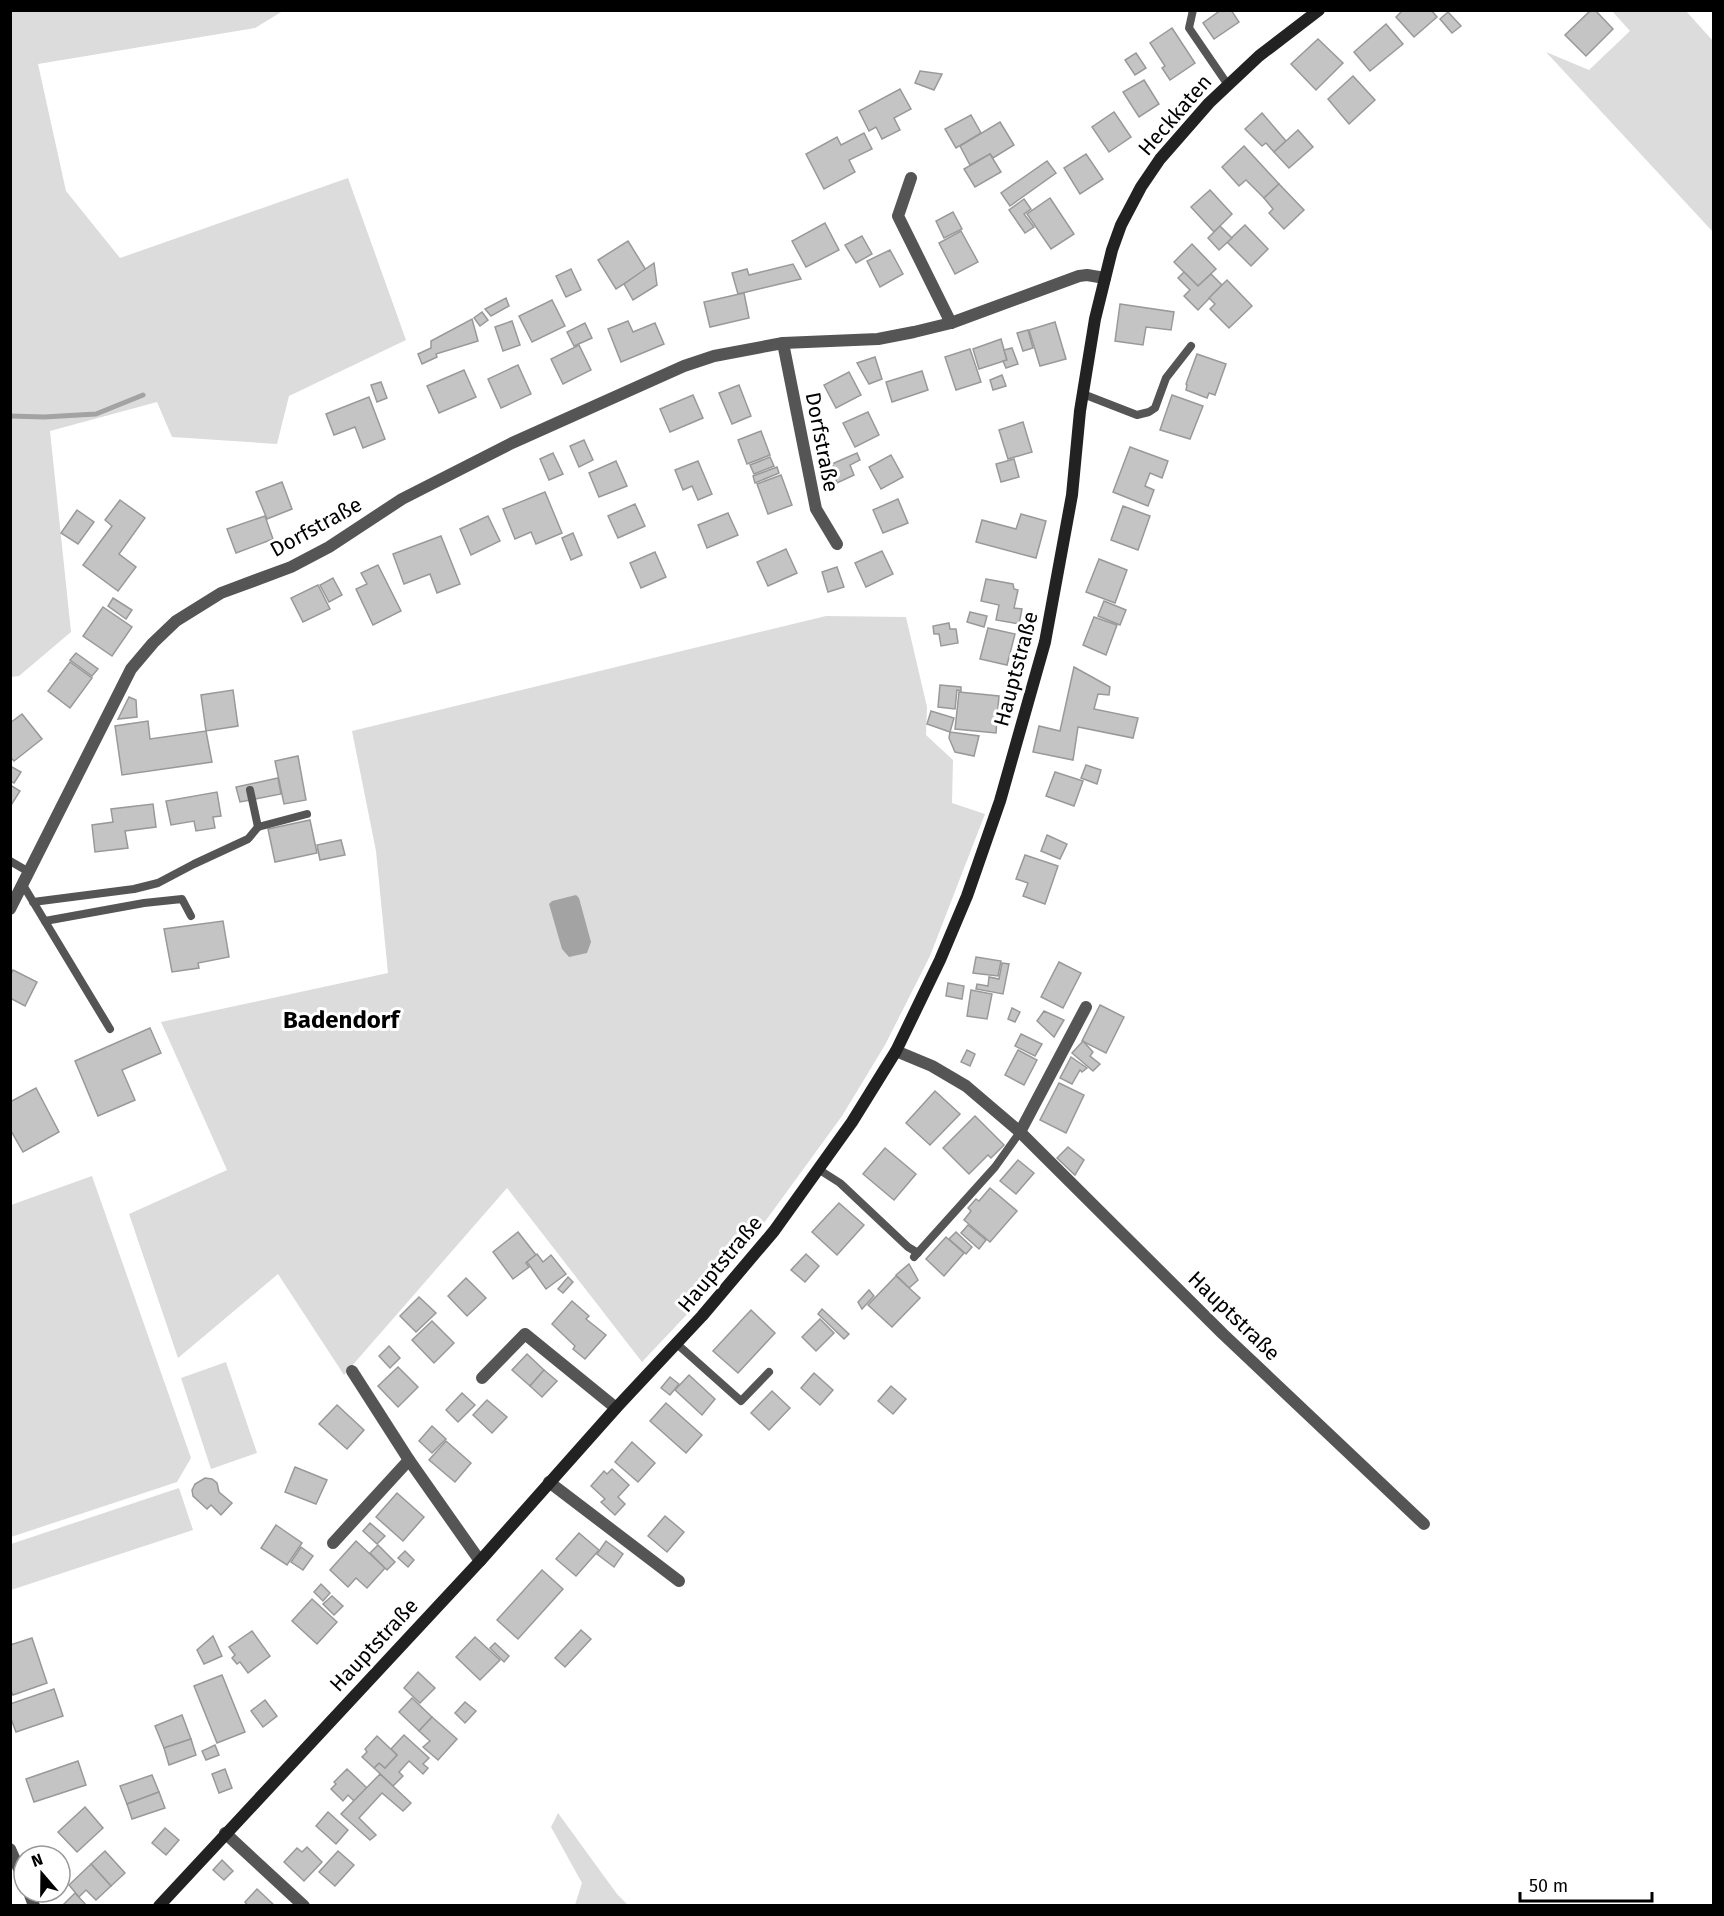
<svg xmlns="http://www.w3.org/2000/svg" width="1724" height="1916" viewBox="0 0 1724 1916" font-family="'Fira Sans',sans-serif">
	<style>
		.green { fill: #dcdcdc }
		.water { fill: #a3a3a3 }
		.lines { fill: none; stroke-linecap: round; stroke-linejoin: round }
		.stream { stroke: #a3a3a3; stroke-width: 5 }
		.building { fill: #c4c4c4; stroke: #999; stroke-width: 1.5 }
		.lane { stroke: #555; stroke-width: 8 }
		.street { stroke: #555; stroke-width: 12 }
		.secondary { stroke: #222; stroke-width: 12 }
		.labels { text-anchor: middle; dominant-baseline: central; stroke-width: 6; stroke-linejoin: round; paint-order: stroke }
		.street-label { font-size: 21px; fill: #000; stroke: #fff }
		.quarter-label { font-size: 24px; font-weight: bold; fill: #000; stroke: #fff }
	</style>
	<rect width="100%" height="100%" fill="#fff"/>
	<g class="green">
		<polygon points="11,10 283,11 255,28 38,64 66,191 120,258 348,178 406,340 289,396 277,444 172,437 157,402 50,431 71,632 19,676 11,677"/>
		<polygon points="1686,11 1713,41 1713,232 1546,52 1589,70 1630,31 1612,11"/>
		<polygon points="826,616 906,617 927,707 926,735 953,760 952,803 985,814 930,956 885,1045 842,1116 764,1223 693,1308 642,1362 507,1188 344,1375 278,1274 178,1358 129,1214 227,1170 161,1022 388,973 376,851 352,731"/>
		<polygon points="92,1176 191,1458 177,1482 11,1537 11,1205"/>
		<polygon points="226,1362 257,1453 211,1469 181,1378"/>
		<polygon points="179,1488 193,1530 11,1590 11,1544"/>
		<polygon points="558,1813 617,1894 628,1905 575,1905 582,1883 551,1827"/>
	</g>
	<polygon class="water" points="576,895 579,898 591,942 587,953 569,957 562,949 549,904 552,901"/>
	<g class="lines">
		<polyline class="stream" points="10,416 44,417 96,414 143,395"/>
	</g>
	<g class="building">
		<polygon points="1221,10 1231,10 1239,22 1214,39 1203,23"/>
		<polygon points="1403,10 1431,10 1437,17 1414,37 1396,17"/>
		<polygon points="1591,10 1595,10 1613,29 1586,56 1565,35"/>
		<polygon points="1448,12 1461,26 1452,33 1440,19"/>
		<polygon points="1386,24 1403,44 1370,71 1354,52"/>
		<polygon points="1172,28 1195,63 1170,80 1162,68 1165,66 1150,43"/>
		<polygon points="1318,39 1343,63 1316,90 1291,64"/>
		<polygon points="1136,53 1146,68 1135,75 1125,60"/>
		<polygon points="920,71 942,74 934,90 915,83"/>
		<polygon points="1353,76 1375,100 1349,124 1328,99"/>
		<polygon points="1144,80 1159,104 1139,117 1123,92"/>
		<polygon points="900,89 911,109 894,118 900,130 882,139 876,127 869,131 859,111"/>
		<polygon points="1114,112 1131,137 1109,152 1092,127"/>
		<polygon points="1262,113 1286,141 1274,152 1266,143 1262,146 1245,129"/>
		<polygon points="971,115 981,133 956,148 945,129"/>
		<polygon points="1000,122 1014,145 993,158 990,154 970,165 960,146"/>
		<polygon points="1298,130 1313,147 1289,168 1274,152"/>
		<polygon points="864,133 872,149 849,160 855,172 824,189 806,154 837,137 841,145"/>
		<polygon points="1244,146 1279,184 1264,198 1246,180 1239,186 1222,167"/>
		<polygon points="990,154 1001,172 975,187 964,169"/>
		<polygon points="1086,154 1103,179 1080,194 1064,168"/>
		<polygon points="1047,161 1056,173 1010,206 1001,193"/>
		<polygon points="1279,184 1304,210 1284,229 1269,213 1273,209 1264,198"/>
		<polygon points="1210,190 1232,214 1214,232 1191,207"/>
		<polygon points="1050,198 1074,234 1051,249 1027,214"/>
		<polygon points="1024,199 1031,209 1024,214 1034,227 1025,233 1009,210"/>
		<polygon points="953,212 962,229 944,238 936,221"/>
		<polygon points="825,223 839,250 806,267 792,241"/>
		<polygon points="1245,225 1268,249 1251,266 1227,242"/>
		<polygon points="1220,226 1232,238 1219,250 1208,238"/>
		<polygon points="961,231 978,262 955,274 939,243"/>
		<polygon points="862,236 872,254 856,263 845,245"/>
		<polygon points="628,241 646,270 616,289 598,260"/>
		<polygon points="1192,244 1216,269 1198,286 1174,262"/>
		<polygon points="890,250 903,274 880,287 867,261"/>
		<polygon points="654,263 657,285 633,300 624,284"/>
		<polygon points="793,264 801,279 738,294 732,273 747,269 749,275"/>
		<polygon points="571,269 581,290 566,297 556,276"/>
		<polygon points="1184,272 1198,286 1211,274 1222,285 1198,310 1184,296 1190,290 1178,278"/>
		<polygon points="1227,280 1252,306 1229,328 1210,309 1215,304 1209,298"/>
		<polygon points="744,293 749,318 710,327 704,302"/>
		<polygon points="506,298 509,306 491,316 485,309"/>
		<polygon points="552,300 565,326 532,342 519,316"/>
		<polygon points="1120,304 1174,312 1171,330 1146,327 1143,345 1115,341"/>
		<polygon points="482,312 488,320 480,326 474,318"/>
		<polygon points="472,319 478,341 436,354 437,357 422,364 418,354 431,348 431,341"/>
		<polygon points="512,321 520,345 503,351 495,327"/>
		<polygon points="628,321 633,332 655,323 664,344 621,362 608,329"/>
		<polygon points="1055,322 1066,359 1040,366 1029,330"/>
		<polygon points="585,323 592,338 574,346 567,332"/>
		<polygon points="1028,330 1033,348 1023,351 1017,333"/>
		<polygon points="1001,339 1007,360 979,369 973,349"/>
		<polygon points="579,345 591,370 563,384 551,359"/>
		<polygon points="1012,348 1018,364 1006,368 1003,361 1007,360 1004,350"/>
		<polygon points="970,349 981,382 956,390 945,357"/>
		<polygon points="1197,354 1226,364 1215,395 1209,393 1207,398 1186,390 1187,385 1186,384"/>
		<polygon points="875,357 882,379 869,384 857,363"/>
		<polygon points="518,365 531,394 501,408 488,379"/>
		<polygon points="464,370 476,397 439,413 427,386"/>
		<polygon points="922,371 928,390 892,402 886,382"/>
		<polygon points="849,372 861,395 836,408 824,385"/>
		<polygon points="1002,375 1006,386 993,390 990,380"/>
		<polygon points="381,382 387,398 377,402 371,385"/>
		<polygon points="739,385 751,416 732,424 719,393"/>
		<polygon points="693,395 703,418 670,432 660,409"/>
		<polygon points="1172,395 1203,406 1190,439 1160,430"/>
		<polygon points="369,397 385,439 363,448 355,427 334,435 326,414"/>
		<polygon points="868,412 879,435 855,447 843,423"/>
		<polygon points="1023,422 1032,452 1008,459 999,430"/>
		<polygon points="761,431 770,455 747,464 738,440"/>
		<polygon points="584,440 593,460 579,467 570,446"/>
		<polygon points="1130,447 1168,461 1162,478 1150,473 1145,486 1154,490 1148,506 1113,492"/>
		<polygon points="553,453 563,474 549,480 540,459"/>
		<polygon points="857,453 860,460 850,465 854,475 837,483 833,473 835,472 832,464"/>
		<polygon points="891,455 903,477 881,489 869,467"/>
		<polygon points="770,457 774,466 754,474 750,465"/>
		<polygon points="1014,459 1019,477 1001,482 996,464"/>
		<polygon points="616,461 627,486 599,497 589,473"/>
		<polygon points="698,461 712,494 698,500 692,486 683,490 675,470"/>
		<polygon points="777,467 779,473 755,483 753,476"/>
		<polygon points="781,475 792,505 768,514 757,484"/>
		<polygon points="282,482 292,509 267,519 256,492"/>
		<polygon points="545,492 562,533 536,544 531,532 515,539 503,509"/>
		<polygon points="898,499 908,523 883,533 873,510"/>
		<polygon points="120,500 145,518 119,554 136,567 118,591 83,565 112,526 105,520"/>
		<polygon points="635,504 645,526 618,538 608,516"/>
		<polygon points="1123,506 1150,516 1138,550 1111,540"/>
		<polygon points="77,510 94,522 78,544 61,533"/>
		<polygon points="728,513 738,535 707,548 698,525"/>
		<polygon points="1021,514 1046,521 1036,558 976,542 982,520 1016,529"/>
		<polygon points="265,516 273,539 236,553 227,529"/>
		<polygon points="488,516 500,541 471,555 460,529"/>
		<polygon points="573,533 582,555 571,560 562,538"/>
		<polygon points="441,536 460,584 437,593 430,574 404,584 393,554"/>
		<polygon points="786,549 797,573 768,586 757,562"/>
		<polygon points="882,551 893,574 866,587 855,563"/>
		<polygon points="655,552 666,577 641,588 630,563"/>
		<polygon points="1099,559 1127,570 1115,603 1086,592"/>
		<polygon points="378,565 401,611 373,625 356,589 367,584 361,573"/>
		<polygon points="837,567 844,587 828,592 822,572"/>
		<polygon points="333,578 342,595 329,602 320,585"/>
		<polygon points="986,579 1013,584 1014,589 1018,590 1014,608 1022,609 1019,624 996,620 999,605 981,601"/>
		<polygon points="318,585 330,609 303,622 291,598"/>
		<polygon points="113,598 132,610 126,619 108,606"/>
		<polygon points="1104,601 1126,610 1120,625 1098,616"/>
		<polygon points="103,607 132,627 112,656 83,636"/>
		<polygon points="970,612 987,616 984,627 967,622"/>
		<polygon points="1094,617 1117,625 1106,655 1083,645"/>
		<polygon points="949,623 950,629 956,629 958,643 941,646 939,634 934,634 933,626"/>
		<polygon points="988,628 1015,634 1007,665 980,659"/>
		<polygon points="76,653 98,669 92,676 70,660"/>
		<polygon points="70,662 92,678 70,708 48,691"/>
		<polygon points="1074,667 1110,687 1109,695 1098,694 1094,709 1138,718 1133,738 1078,727 1073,760 1033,752 1039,726 1060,731"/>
		<polygon points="940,685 961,687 961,691 957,690 955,709 938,707"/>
		<polygon points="233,690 238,726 206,731 201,695"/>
		<polygon points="959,692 999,696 996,733 955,729"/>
		<polygon points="129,697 136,700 137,717 118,719"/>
		<polygon points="931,711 954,718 950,732 927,724"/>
		<polygon points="22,714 42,739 14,761 10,757 10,723"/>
		<polygon points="148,721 150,739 206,731 212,762 122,775 115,726"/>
		<polygon points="950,732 979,736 974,756 955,752 949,738"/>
		<polygon points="298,756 306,800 284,804 275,761"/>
		<polygon points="1086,765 1101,770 1097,784 1081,778"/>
		<polygon points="10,766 21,772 14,783 10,781"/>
		<polygon points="1055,772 1083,781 1074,806 1046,796"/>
		<polygon points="278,778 281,794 240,802 236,787"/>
		<polygon points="10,785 20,791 10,807"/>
		<polygon points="217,792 221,816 213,817 215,828 196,831 194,821 171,825 166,801"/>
		<polygon points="153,804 156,827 125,831 128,848 95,852 92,825 113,822 111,809"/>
		<polygon points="310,820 317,853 275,862 268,829"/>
		<polygon points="1047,835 1067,844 1060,859 1041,851"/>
		<polygon points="341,840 345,855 320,860 317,845"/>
		<polygon points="1025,855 1058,866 1045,904 1023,896 1028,883 1016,879"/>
		<polygon points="223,921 229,957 198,963 199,968 172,972 164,929"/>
		<polygon points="976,957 1001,961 998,976 973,973"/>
		<polygon points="1059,962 1081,973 1063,1008 1041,997"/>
		<polygon points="1002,963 1009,964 1003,994 976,989 977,984 988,986 989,977 999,979"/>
		<polygon points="13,970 37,982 25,1006 10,998 10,976"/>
		<polygon points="948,983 964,986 962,999 946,996"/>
		<polygon points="971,990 992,994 987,1019 967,1016"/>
		<polygon points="1100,1005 1124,1017 1106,1053 1082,1041"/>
		<polygon points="1012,1008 1020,1012 1015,1022 1008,1019"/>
		<polygon points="1044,1011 1064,1020 1054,1037 1037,1021"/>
		<polygon points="150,1028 161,1053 122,1070 135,1100 98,1116 75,1061"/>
		<polygon points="1021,1034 1042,1044 1035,1056 1015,1046"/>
		<polygon points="1083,1041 1093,1052 1090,1056 1100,1064 1093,1071 1072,1053"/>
		<polygon points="967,1050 975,1054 970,1066 961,1062"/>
		<polygon points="1018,1050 1037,1060 1024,1085 1005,1075"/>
		<polygon points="1071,1057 1087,1068 1082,1072 1080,1070 1072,1084 1060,1078"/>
		<polygon points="1059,1083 1084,1095 1066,1133 1040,1120"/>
		<polygon points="36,1088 59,1132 23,1152 10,1129 10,1102"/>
		<polygon points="935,1091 960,1114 930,1145 906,1123"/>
		<polygon points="975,1116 1004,1145 991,1158 988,1155 969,1174 943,1148"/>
		<polygon points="1068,1147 1084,1160 1075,1175 1057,1158"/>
		<polygon points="885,1148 916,1174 894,1200 863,1174"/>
		<polygon points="1018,1160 1034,1173 1016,1194 1000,1181"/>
		<polygon points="990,1188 1017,1211 990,1242 964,1220 971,1211 968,1208 976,1199 979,1201"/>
		<polygon points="839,1203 864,1225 837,1255 812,1232"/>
		<polygon points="968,1225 986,1240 979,1249 961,1233"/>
		<polygon points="518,1232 536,1255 526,1263 529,1267 513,1279 493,1252"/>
		<polygon points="956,1232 972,1247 966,1254 949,1239"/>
		<polygon points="946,1237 964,1253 944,1276 926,1259"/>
		<polygon points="537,1254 543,1262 551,1255 566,1274 546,1289 527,1262"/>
		<polygon points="806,1254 819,1266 805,1282 791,1270"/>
		<polygon points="909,1264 918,1280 909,1288 896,1275"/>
		<polygon points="896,1276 920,1298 892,1327 868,1305"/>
		<polygon points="568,1277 573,1282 563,1293 558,1289"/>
		<polygon points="466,1278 486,1298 467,1316 448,1296"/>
		<polygon points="869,1290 874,1296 862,1309 858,1302"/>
		<polygon points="419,1297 436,1313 416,1332 400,1316"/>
		<polygon points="572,1301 589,1316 586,1319 606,1335 585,1359 573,1349 575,1346 552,1324"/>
		<polygon points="822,1309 849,1334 844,1339 818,1314"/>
		<polygon points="751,1310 775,1333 738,1373 713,1351"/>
		<polygon points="820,1319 834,1333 816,1351 802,1337"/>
		<polygon points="432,1321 454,1343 434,1363 412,1340"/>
		<polygon points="389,1346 400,1358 390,1368 379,1356"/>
		<polygon points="527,1354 544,1370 530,1386 512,1370"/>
		<polygon points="398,1367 418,1387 398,1407 378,1386"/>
		<polygon points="544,1370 557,1381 542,1397 530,1386"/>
		<polygon points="814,1373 833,1390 820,1405 801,1388"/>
		<polygon points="689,1375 715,1399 702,1415 675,1390"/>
		<polygon points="670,1377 679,1384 670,1395 661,1388"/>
		<polygon points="891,1386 906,1399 893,1414 878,1401"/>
		<polygon points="772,1391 790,1408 769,1430 751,1413"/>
		<polygon points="462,1393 475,1405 458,1422 446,1410"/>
		<polygon points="487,1400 507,1417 492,1433 473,1415"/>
		<polygon points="666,1403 702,1435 686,1453 650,1421"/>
		<polygon points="337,1405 364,1430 347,1449 319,1424"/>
		<polygon points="432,1426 446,1439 432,1453 419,1441"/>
		<polygon points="446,1441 471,1463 455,1482 429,1460"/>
		<polygon points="632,1442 655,1463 638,1482 615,1462"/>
		<polygon points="295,1467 327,1480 316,1504 285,1492"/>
		<polygon points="612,1469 629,1485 618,1497 625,1504 615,1515 601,1502 605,1499 591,1486 604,1471 607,1474"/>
		<polygon points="205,1478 212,1479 217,1483 219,1492 232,1503 221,1515 211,1505 207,1509 193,1496 192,1490 195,1484"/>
		<polygon points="397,1493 424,1517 403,1541 376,1517"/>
		<polygon points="665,1516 684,1532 667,1552 648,1536"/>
		<polygon points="370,1523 385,1536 377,1544 363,1531"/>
		<polygon points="276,1525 302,1543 287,1565 261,1548"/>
		<polygon points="579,1533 599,1550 576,1576 556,1559"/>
		<polygon points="356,1541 385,1568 367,1588 356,1578 348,1587 330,1570"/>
		<polygon points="606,1541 623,1554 614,1567 597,1554"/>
		<polygon points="378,1545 395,1562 387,1570 370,1553"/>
		<polygon points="301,1547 313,1556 303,1570 291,1562"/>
		<polygon points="405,1551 414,1560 408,1567 398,1558"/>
		<polygon points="542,1570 563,1589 518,1639 497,1620"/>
		<polygon points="321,1584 330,1593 323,1601 314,1592"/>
		<polygon points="332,1596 343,1606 334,1615 323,1604"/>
		<polygon points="312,1599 337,1622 317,1644 292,1621"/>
		<polygon points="581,1630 591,1639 565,1667 555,1658"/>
		<polygon points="252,1631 270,1656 248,1673 240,1662 237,1664 232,1658 235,1655 229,1647"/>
		<polygon points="213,1636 222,1656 204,1664 197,1650"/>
		<polygon points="475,1637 500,1660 480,1680 456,1657"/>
		<polygon points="32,1638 47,1683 13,1695 10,1689 10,1645"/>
		<polygon points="495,1643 509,1656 504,1662 490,1648"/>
		<polygon points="418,1672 435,1688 420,1703 404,1688"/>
		<polygon points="222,1675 245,1732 217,1743 194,1686"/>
		<polygon points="54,1689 63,1716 16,1732 10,1716 10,1704"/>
		<polygon points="412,1698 432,1717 419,1731 399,1712"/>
		<polygon points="265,1700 277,1716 263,1727 251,1711"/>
		<polygon points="465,1702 476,1711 465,1723 455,1713"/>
		<polygon points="182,1715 191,1739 164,1748 155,1726"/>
		<polygon points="432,1717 457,1739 438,1760 423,1747 430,1741 419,1731"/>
		<polygon points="404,1735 429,1758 423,1764 428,1768 423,1774 409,1761 399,1772 403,1776 393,1786 374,1768 379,1763 385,1768 397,1755 391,1749"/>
		<polygon points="377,1736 397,1755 385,1768 379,1763 374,1768 362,1757 367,1752 365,1749"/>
		<polygon points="191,1739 196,1755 169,1765 164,1748"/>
		<polygon points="215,1745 219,1755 206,1760 202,1751"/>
		<polygon points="78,1761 86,1785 34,1802 26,1779"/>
		<polygon points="225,1769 232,1788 219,1793 212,1774"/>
		<polygon points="347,1769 367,1788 354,1801 348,1795 343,1801 331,1789 336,1784 334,1782"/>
		<polygon points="380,1774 411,1803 403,1811 382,1793 359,1818 376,1835 370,1840 341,1814"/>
		<polygon points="152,1775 159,1792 127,1804 120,1786"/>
		<polygon points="159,1792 165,1808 132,1819 127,1804"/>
		<polygon points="85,1807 103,1828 77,1852 58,1832"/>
		<polygon points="328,1812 348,1830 336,1844 316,1826"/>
		<polygon points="165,1828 179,1840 166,1855 152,1843"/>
		<polygon points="307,1847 322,1862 304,1881 284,1862 297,1848 302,1852"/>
		<polygon points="105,1851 125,1873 111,1886 91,1864"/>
		<polygon points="338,1851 354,1865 335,1886 319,1872"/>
		<polygon points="222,1860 233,1871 224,1880 213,1870"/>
		<polygon points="91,1864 111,1886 96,1900 86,1890 79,1897 69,1885"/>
		<polygon points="257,1889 275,1906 248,1906 245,1902"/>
		<polygon points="75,1893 87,1906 62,1906"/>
	</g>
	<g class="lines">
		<g class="lane">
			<polyline points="1193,10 1189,28 1228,85"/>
			<polyline points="1083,394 1137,415 1149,412 1155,408 1166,378 1191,346"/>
			<polyline points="250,790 258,827"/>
			<polyline points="10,861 29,872"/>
			<polyline points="23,885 110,1029"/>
			<polyline points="33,902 134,889 158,883 194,864 248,839 258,827 307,814"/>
			<polyline points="45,921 144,903 182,899 191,916"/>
			<polyline points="818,1169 840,1183 908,1247 918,1253"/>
			<polyline points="914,1257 995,1167 1020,1132"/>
			<polyline points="677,1344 741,1401 769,1372"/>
		</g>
		<g class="street">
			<polyline points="911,178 898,216 951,323"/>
			<polyline points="783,343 816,509 837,544"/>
			<polyline points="10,909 131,669 153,643 176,621 221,593 291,567 329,547 402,499 459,470 512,443 684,366 714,356 783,343 878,339 914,332 951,323 1079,276 1087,275 1105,278"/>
			<polyline points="896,1051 932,1066 966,1086 1020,1132 1223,1334 1424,1524"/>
			<polyline points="1020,1132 1086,1007"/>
			<polyline points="352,1371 409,1460"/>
			<polyline points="482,1378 525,1334 616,1408"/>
			<polyline points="549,1482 679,1581"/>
			<polyline points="333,1543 409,1460 480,1561"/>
			<polyline points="225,1833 304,1906"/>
			<polyline points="10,1849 24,1880"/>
			<polyline points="29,1892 34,1906"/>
		</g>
		<polyline class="secondary" points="159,1906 480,1561 616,1408 702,1316 774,1231 852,1122 896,1051 940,960 967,896 1000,801 1045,642 1072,495 1080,411 1095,319 1112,250 1121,225 1141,187 1160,159 1209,103 1259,56 1319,10"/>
	</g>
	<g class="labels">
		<g class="street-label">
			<text transform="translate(1175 115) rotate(-49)">Heckkaten</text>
			<text transform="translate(822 442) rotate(79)">Dorfstraße</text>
			<text transform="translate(316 527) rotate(-29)">Dorfstraße</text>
			<text transform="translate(1016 669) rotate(-75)">Hauptstraße</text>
			<text transform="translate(720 1264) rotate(-50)">Hauptstraße</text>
			<text transform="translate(1234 1316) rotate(44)">Hauptstraße</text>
			<text transform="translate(374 1645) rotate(-47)">Hauptstraße</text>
		</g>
		<g class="quarter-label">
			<text x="341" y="1020">Badendorf</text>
		</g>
	</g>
	<rect width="1724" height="1916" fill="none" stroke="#000000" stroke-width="24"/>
	<g transform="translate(42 1874) rotate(340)"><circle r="28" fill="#ffffff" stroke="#999999" stroke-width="1.5"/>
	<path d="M0-4.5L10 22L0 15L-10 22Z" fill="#000000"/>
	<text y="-9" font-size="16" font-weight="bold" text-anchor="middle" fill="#000000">N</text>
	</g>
	<path d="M1520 1892v9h132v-9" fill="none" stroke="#000000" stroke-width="3"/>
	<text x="1529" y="1892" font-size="18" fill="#000000" stroke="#ffffff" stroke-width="4.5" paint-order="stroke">50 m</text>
</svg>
